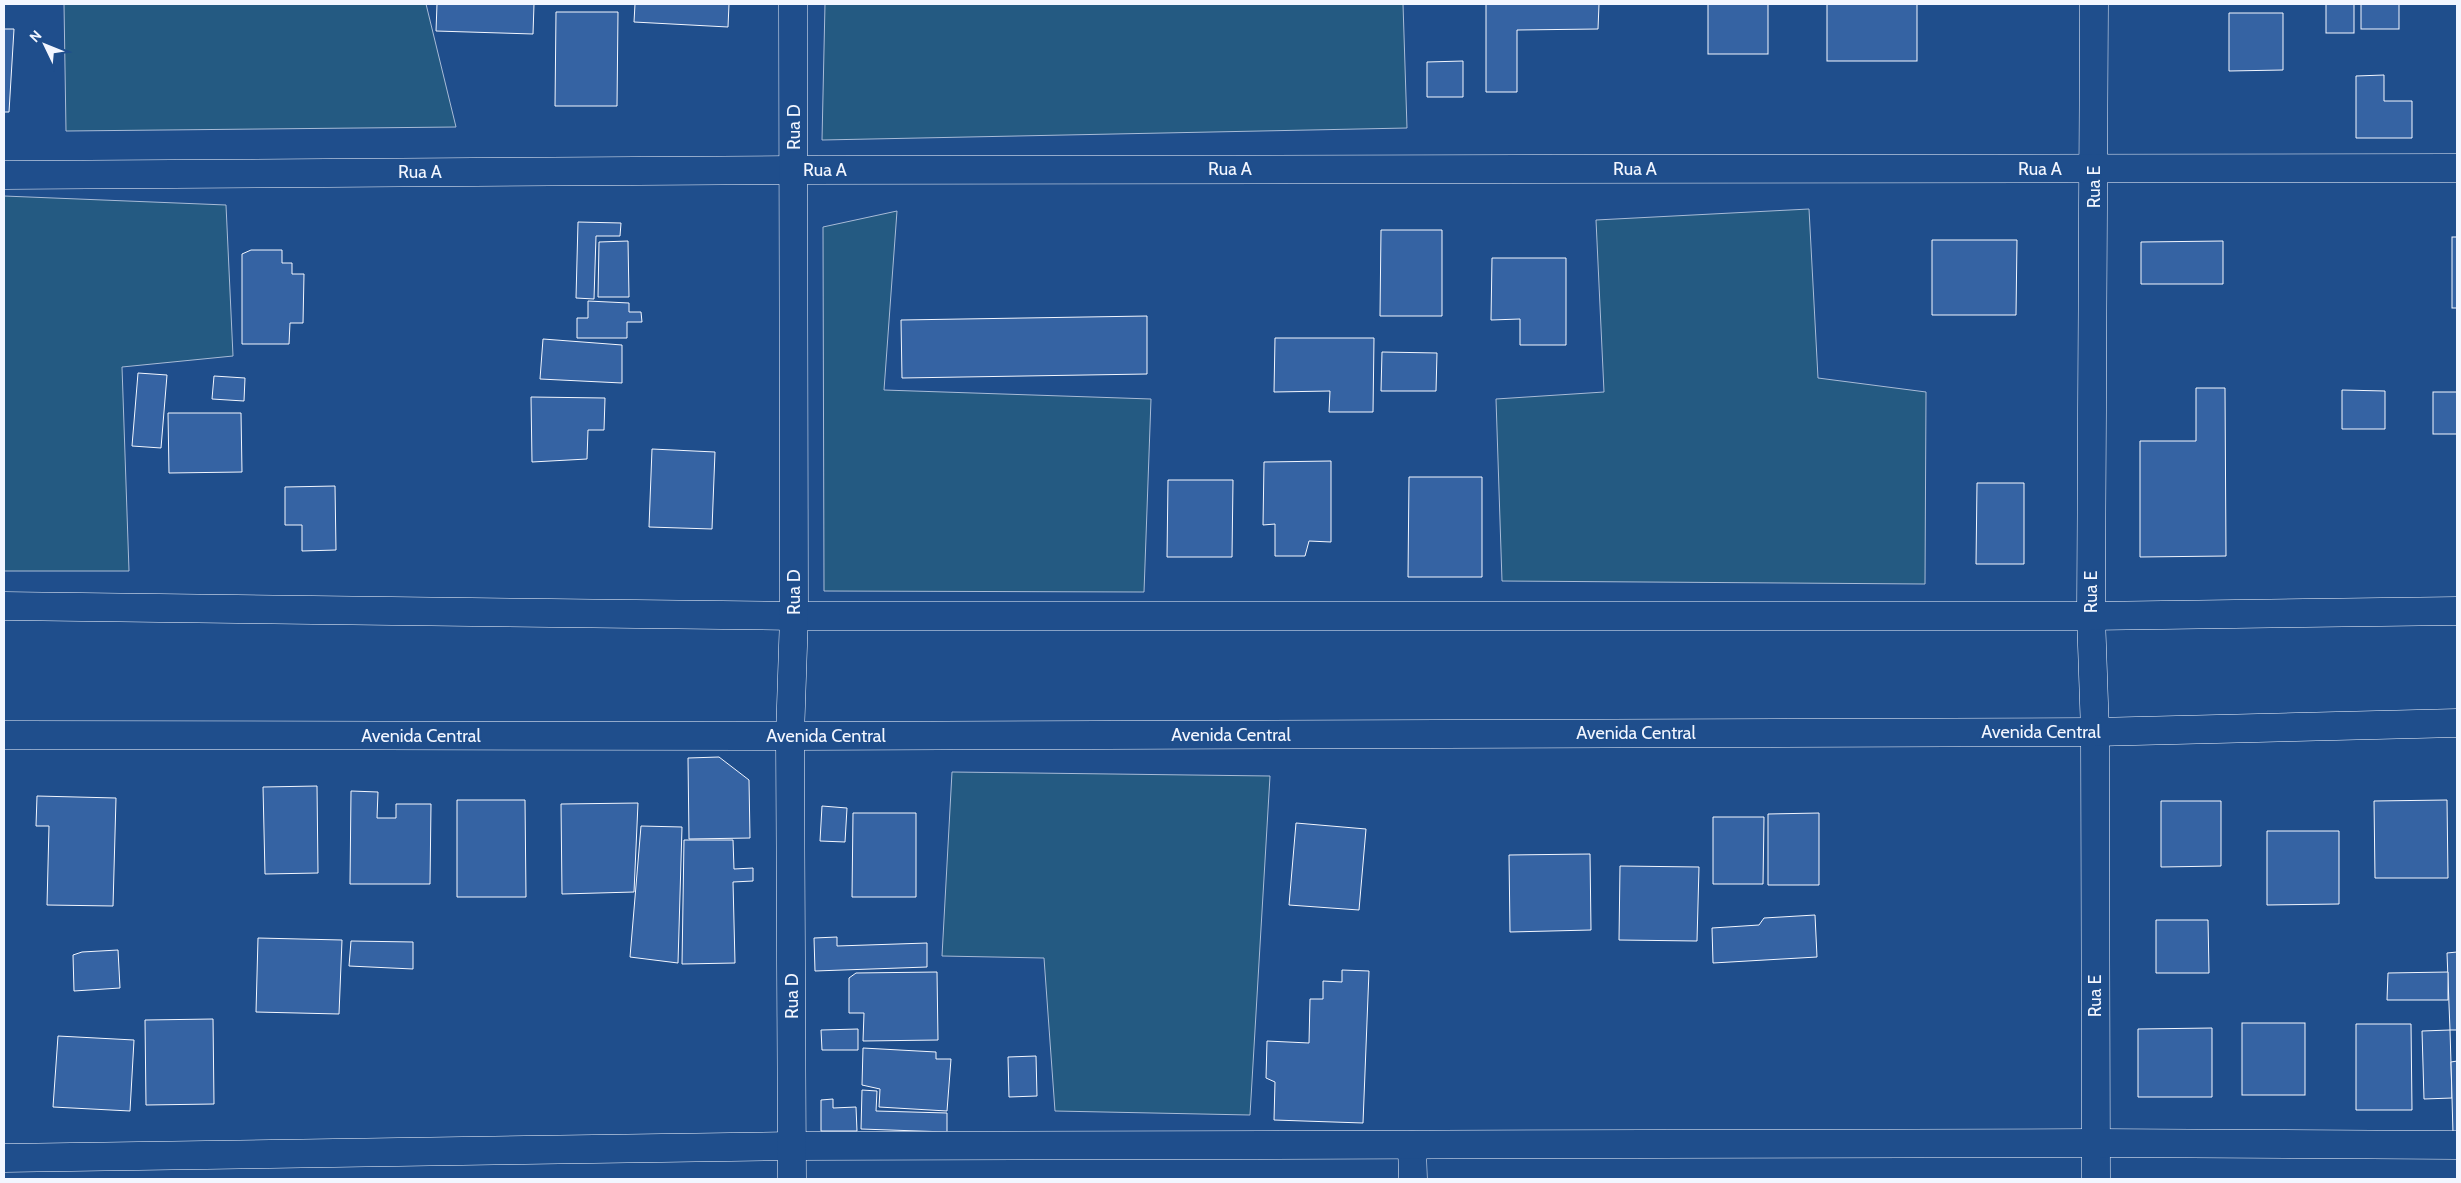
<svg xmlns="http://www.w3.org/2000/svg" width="2461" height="1183" viewBox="0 0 2461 1183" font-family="Cabin,sans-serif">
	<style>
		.green { fill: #245a82; stroke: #a8bbd7 }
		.building { fill: #3563a3; stroke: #f2f6ff }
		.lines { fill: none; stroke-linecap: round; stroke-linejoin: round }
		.minor-casing { stroke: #f2f6ff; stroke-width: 29 }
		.minor { stroke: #1f4e8c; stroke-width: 28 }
		.labels { text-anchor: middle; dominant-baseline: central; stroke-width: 4; stroke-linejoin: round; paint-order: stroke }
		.street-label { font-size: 18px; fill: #f2f6ff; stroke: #1f4e8c }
	</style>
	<rect width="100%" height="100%" fill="#1f4e8c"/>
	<g class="green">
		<polygon points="64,4 426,4 456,127 66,131"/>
		<polygon points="825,4 1403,4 1407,128 822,140"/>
		<polygon points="4,196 226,205 233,356 122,367 129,571 4,571"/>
		<polygon points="1809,209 1818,378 1926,392 1925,584 1502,581 1496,399 1604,392 1596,220"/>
		<polygon points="897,211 884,390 1151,399 1144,592 824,591 823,227"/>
		<polygon points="952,772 1270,776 1250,1115 1055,1111 1044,958 942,956"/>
	</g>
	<g class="building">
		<polygon points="437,4 534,4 533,34 436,31"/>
		<polygon points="635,4 729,4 728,27 634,22"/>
		<polygon points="1486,4 1599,4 1598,29 1517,30 1517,92 1486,92"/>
		<rect x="1708" y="4" width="60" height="50"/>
		<rect x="1827" y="4" width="90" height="57"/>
		<rect x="2326" y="4" width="28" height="29"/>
		<rect x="2361" y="4" width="38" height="25"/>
		<polygon points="556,12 618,12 617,106 555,106"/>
		<polygon points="2229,13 2283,13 2283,70 2229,71"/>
		<polygon points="4,29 14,29 9,112 4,112"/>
		<polygon points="1463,61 1463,97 1427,97 1427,62"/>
		<polygon points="2384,75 2384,101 2412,101 2412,138 2356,138 2356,76"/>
		<polygon points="578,222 621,223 620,236 596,236 594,299 576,298"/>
		<polygon points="1381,230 1442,230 1442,316 1380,316"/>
		<rect x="2452" y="237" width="5" height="71"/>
		<polygon points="1932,240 2017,240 2016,315 1932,315"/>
		<polygon points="628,241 629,297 598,297 599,242"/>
		<polygon points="2223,241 2223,284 2141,284 2141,242"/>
		<polygon points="251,250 282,250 282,263 292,263 292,274 304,274 303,323 290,323 289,344 242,344 242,254"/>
		<polygon points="1492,258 1566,258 1566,345 1520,345 1520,319 1491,320"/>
		<polygon points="588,301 629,303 629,312 641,312 642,322 627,322 627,338 577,338 577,318 588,318"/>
		<polygon points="1147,316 1147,374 902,378 901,320"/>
		<polygon points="1275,338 1374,338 1373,412 1329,412 1330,391 1274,392"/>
		<polygon points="543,339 622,345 622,383 540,379"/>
		<polygon points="1382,352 1437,353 1436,391 1381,391"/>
		<polygon points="138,373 167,375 161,448 132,446"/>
		<polygon points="214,376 245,378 244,401 212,399"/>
		<polygon points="2196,388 2225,388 2226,556 2140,557 2140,441 2196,441"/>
		<polygon points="2342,390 2385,391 2385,429 2342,429"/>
		<rect x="2433" y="392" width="24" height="42"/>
		<polygon points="531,397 605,398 604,430 588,430 587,459 532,462"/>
		<polygon points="168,413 241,413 242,472 169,473"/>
		<polygon points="652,449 715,452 712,529 649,527"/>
		<polygon points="1331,461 1331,542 1309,541 1305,556 1275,556 1275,524 1263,525 1264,462"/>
		<polygon points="1409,477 1482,477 1482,577 1408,577"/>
		<polygon points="1168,480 1233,480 1232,557 1167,557"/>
		<polygon points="1977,483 2024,483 2024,564 1976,564"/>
		<polygon points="335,486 336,550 302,551 302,525 285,525 285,487"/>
		<polygon points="719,757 749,780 750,838 689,839 688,758"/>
		<polygon points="317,786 318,873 265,874 263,787"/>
		<polygon points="351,791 378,792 377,818 396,818 396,804 431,804 430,884 350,884"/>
		<polygon points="37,796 116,798 113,906 47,905 49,826 36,826"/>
		<polygon points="457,800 525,800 526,897 457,897"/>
		<polygon points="2447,800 2448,878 2375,878 2374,801"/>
		<polygon points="2161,801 2221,801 2221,866 2161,867"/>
		<polygon points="638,803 634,892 562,894 561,804"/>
		<polygon points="822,806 847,808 845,842 820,841"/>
		<polygon points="853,813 916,813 916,897 852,897"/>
		<polygon points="1819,813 1819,885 1768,885 1768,814"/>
		<polygon points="1713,817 1764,817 1763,884 1713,884"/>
		<polygon points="1296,823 1366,829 1359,910 1289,905"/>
		<polygon points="641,826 682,827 678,963 630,957"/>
		<polygon points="2267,831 2339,831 2339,904 2267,905"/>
		<polygon points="684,840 733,840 734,869 753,868 753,881 733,882 735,963 682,964"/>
		<polygon points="1590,854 1591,930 1510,932 1509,855"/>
		<polygon points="1620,866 1699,867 1697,941 1619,940"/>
		<polygon points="1815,915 1817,957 1713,963 1712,928 1759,925 1764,918"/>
		<polygon points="2156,920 2208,920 2209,973 2156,973"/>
		<polygon points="837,937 837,946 927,943 927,967 815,971 814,938"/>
		<polygon points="258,938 342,940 339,1014 256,1012"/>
		<polygon points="351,941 413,942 413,969 349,966"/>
		<polygon points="118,950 120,988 74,991 73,955 82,952"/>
		<polygon points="2457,952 2457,1030 2450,1030 2447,953"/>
		<polygon points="1342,970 1369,971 1363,1123 1274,1120 1275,1082 1266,1078 1267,1041 1309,1043 1310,999 1323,999 1323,981 1342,982"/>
		<polygon points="937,972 938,1040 863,1041 864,1013 849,1013 849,978 856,973"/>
		<polygon points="2448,972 2448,1000 2387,1000 2388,973"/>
		<polygon points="213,1019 214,1104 146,1105 145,1020"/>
		<rect x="2242" y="1023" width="63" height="72"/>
		<polygon points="2356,1024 2411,1024 2412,1110 2356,1110"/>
		<polygon points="2212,1028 2212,1097 2138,1097 2138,1029"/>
		<polygon points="858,1029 858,1050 822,1050 821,1030"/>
		<polygon points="2450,1030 2452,1098 2424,1099 2422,1031"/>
		<polygon points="58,1036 134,1040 130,1111 53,1107"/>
		<polygon points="863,1048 936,1052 936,1059 951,1059 947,1111 879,1107 880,1089 862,1085"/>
		<polygon points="1036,1056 1037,1096 1009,1097 1008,1057"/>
		<polygon points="2457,1061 2457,1134 2453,1134 2451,1062"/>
		<polygon points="862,1090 877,1091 876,1111 947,1113 947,1132 861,1129"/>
		<polygon points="833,1099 833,1108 856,1107 857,1131 821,1131 821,1100"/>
	</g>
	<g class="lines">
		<g class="minor-casing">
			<g id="minor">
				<polyline points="2094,4 2091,616 2095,732 2096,1179"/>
				<polyline points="4,175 794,170 2457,168"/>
				<polyline points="4,606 794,616 2091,616 2457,611"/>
				<polyline points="4,735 790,736 2095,732 2457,723"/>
				<polyline points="1412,1145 1413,1179"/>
				<polyline points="4,1158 792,1146 2095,1143 2457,1145"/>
				<polyline points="792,1179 790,736 794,616 793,4"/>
			</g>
		</g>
		<use href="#minor" class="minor"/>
	</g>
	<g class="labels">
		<g class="street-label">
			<text transform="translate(794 127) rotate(-90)">Rua D</text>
			<text x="1230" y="169">Rua A</text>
			<text x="1635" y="169">Rua A</text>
			<text x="2040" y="169">Rua A</text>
			<text x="825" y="170">Rua A</text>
			<text x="420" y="172">Rua A</text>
			<text transform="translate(2094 187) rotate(-90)">Rua E</text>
			<text transform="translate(794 592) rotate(-90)">Rua D</text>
			<text transform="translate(2091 592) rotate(-90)">Rua E</text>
			<text x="2041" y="732">Avenida Central</text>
			<text x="1636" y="733">Avenida Central</text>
			<text x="1231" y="735">Avenida Central</text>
			<text x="421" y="736">Avenida Central</text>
			<text x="826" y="736">Avenida Central</text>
			<text transform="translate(792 996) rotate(-90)">Rua D</text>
			<text transform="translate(2095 996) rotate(-90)">Rua E</text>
		</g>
	</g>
	<rect width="2461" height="1183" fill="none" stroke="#f2f6ff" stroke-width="10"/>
	<g transform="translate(45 45) rotate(313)" stroke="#1f4e8c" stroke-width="4" paint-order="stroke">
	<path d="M0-4L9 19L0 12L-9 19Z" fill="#f2f6ff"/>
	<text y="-8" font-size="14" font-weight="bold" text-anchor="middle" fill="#f2f6ff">N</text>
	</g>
</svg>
